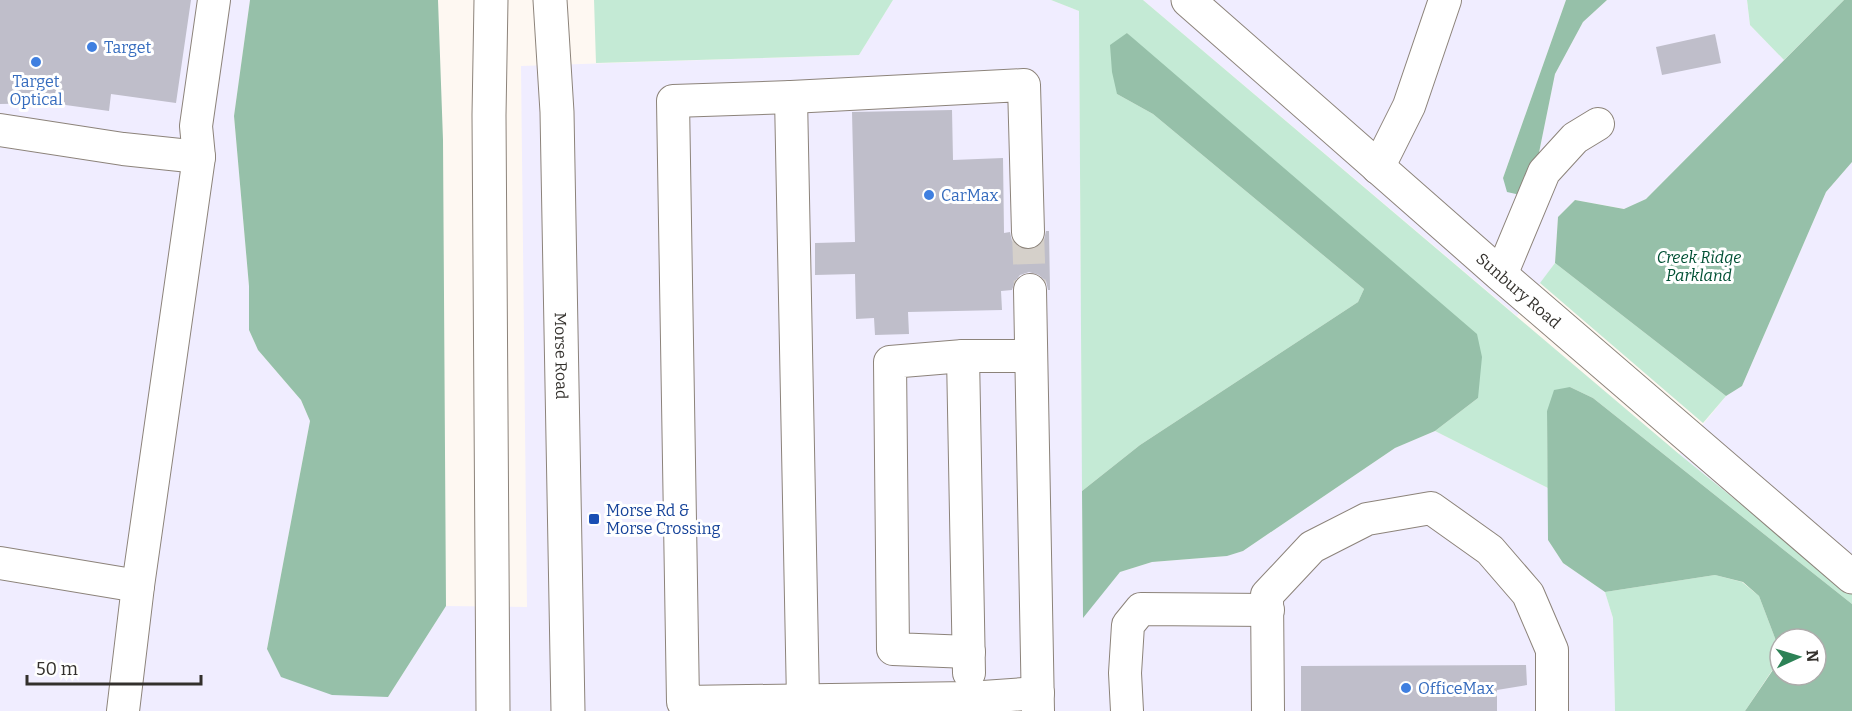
<svg xmlns="http://www.w3.org/2000/svg" width="1852" height="711" viewBox="0 0 1852 711" font-family="Bitter,serif">
	<style>
		.commercial { fill: #f0edff }
		.green { fill: #c4ead5 }
		.forest { fill: #96c0a9; fill-rule: evenodd }
		.building { fill: #bfbeca }
		.lines { fill: none; stroke-linecap: round; stroke-linejoin: round }
		.minor-tunnel { stroke: #d5d0ca; stroke-width: 32; stroke-dasharray: 32 16; stroke-linecap: butt }
		.minor-casing { stroke: #8c837a; stroke-width: 34 }
		.major-casing { stroke: #8c837a; stroke-width: 35 }
		.minor { stroke: #fff; stroke-width: 32 }
		.major { stroke: #fff; stroke-width: 33 }
		.shop-dot { fill: #3f7fe0; stroke: #fff; stroke-width: 2 }
		.transit-dot { fill: #1a4fb4; stroke: #fff; stroke-width: 2 }
		.labels { text-anchor: middle; dominant-baseline: central; stroke-width: 6; stroke-linejoin: round; paint-order: stroke }
		.shop-label { font-size: 16px; fill: #366cbe; stroke: #fff; text-anchor: start }
		.park-label { font-size: 16px; font-style: italic; fill: #005034; stroke: #fff }
		.street-label { font-size: 16px; fill: #33302c; stroke: #fff }
		.transit-label { font-size: 16px; fill: #164399; stroke: #fff; text-anchor: start }
	</style>
	<rect width="100%" height="100%" fill="#fef8f2"/>
	<g class="commercial">
		<polygon points="0,0 250,0 234,116 249,286 249,330 258,350 301,400 310,421 267,649 388,697 446,606 527,607 521,66 859,55 893,0 1051,0 1079,11 1083,617 1120,572 1152,562 1226,556 1243,551 1395,448 1435,431 1548,488 1548,540 1563,563 1605,592 1613,618 1615,711 0,711"/>
		<polygon points="1143,0 1566,0 1503,178 1530,197 1555,74 1583,22 1607,0 1747,0 1750,25 1784,60 1646,199 1625,209 1575,200 1558,217 1555,263 1517,316"/>
		<polygon points="1852,162 1852,594 1679,454 1726,396 1742,386 1826,192"/>
	</g>
	<g class="green">
		<polygon points="594,0 893,0 859,55 596,63"/>
		<polygon points="1051,0 1143,0 1679,454 1852,594 1852,604 1593,398 1570,387 1547,411 1548,488 1435,431 1478,398 1127,33 1117,94 1153,114 1364,289 1358,302 1140,445 1082,491 1079,11"/>
		<polygon points="1747,0 1844,0 1784,60 1750,25"/>
		<polygon points="1555,263 1726,396 1703,423 1540,283"/>
		<polygon points="1715,575 1742,582 1759,596 1778,646 1777,663 1745,711 1615,711 1613,618 1605,592"/>
	</g>
	<g class="forest">
		<polygon points="250,0 438,0 443,140 446,606 388,697 332,695 281,677 267,649 310,421 301,400 258,350 249,330 249,286 234,116"/>
		<polygon points="1566,0 1607,0 1583,22 1555,74 1530,197 1507,192 1503,178"/>
		<polygon points="1844,0 1852,0 1852,162 1826,192 1742,386 1726,396 1555,263 1558,217 1575,200 1624,209 1646,199"/>
		<polygon points="1127,33 1477,334 1482,357 1478,398 1435,431 1395,448 1243,551 1227,556 1152,562 1120,572 1083,618 1082,491 1140,445 1358,302 1364,289 1153,114 1117,94 1112,72 1110,45"/>
		<path d="M1570 387 1593 398 1852 604V711H1745L1777 664 1778 646 1759 596 1743 582 1715 575 1605 592 1563 563 1548 540 1547 411 1554 390ZM1780 639H1816V675H1780Z"/>
	</g>
	<g class="building">
		<polygon points="0,0 191,0 176,103 111,94 109,111 51,103 0,104"/>
		<polygon points="1715,34 1721,63 1662,75 1656,47"/>
		<polygon points="952,110 953,160 1003,158 1004,233 1010,232 1012,241 1019,247 1029,250 1038,247 1044,240 1046,231 1049,231 1050,290 1048,290 1046,281 1039,275 1029,272 1020,275 1015,281 1012,290 1001,291 1002,310 908,312 909,334 875,335 874,318 856,319 855,274 815,275 815,243 855,242 852,112"/>
		<polygon points="1526,665 1527,685 1497,690 1497,711 1301,711 1301,666"/>
	</g>
	<g class="lines">
		<polyline class="minor-tunnel" points="1028,232 1030,290"/>
		<g class="minor-casing">
			<g id="minor">
				<polyline points="791,97 803,700"/>
				<polyline points="0,130 123,149 199,157"/>
				<polyline points="1378,168 1409,106 1445,0"/>
				<polyline points="1028,232 1024,85 791,97 673,101 683,702 969,698 1038,693"/>
				<polyline points="1501,275 1544,172 1575,138 1598,124"/>
				<polyline points="1030,290 1038,711"/>
				<polyline points="963,356 969,673"/>
				<polyline points="0,563 138,586"/>
				<polyline points="969,652 893,649 890,362 963,356 1031,356"/>
				<polyline points="123,711 138,586 199,157 196,126 214,0"/>
				<polyline points="1127,711 1125,673 1128,625 1141,609 1268,610"/>
				<polyline points="1268,711 1267,595 1312,547 1367,519 1431,508 1490,550 1528,594 1552,650 1552,711"/>
			</g>
		</g>
		<g class="major-casing">
			<g id="major">
				<polyline points="491,0 489,115 493,711"/>
				<path id="s1" d="M550 0 557 112 568 711"/>
				<path id="s2" d="M1188 0 1501 275 1852 577"/>
			</g>
		</g>
		<use href="#minor" class="minor"/>
		<use href="#major" class="major"/>
	</g>
	<g class="shop-dot">
		<circle cx="92" cy="47" r="6"/>
		<circle cx="36" cy="62" r="6"/>
		<circle cx="929" cy="195" r="6"/>
		<circle cx="1406" cy="688" r="6"/>
	</g>
	<rect class="transit-dot" x="588" y="513" width="12" height="12" rx="3"/>
	<g class="labels">
		<g class="shop-label">
			<text x="104" y="47">Target</text>
			<text x="36" y="81" text-anchor="middle">Target<tspan x="36" dy="18">Optical</tspan></text>
			<text x="941" y="195">CarMax</text>
			<text x="1418" y="688">OfficeMax</text>
		</g>
		<g class="park-label">
			<text x="1699" y="257">Creek Ridge<tspan x="1699" dy="18">Parkland</tspan></text>
		</g>
		<g class="street-label">
			<text stroke="none"><textPath href="#s2" startOffset="440">Sunbury Road</textPath></text>
			<text stroke="none"><textPath href="#s1" startOffset="356">Morse Road</textPath></text>
		</g>
		<g class="transit-label">
			<text x="606" y="510">Morse Rd &amp;<tspan x="606" dy="18">Morse Crossing</tspan></text>
		</g>
	</g>
	<g transform="translate(1798 657) rotate(86)"><circle r="28" fill="#ffffff" stroke="#adacab" stroke-width="1.5"/>
	<path d="M0-4.5L10 22L0 15L-10 22Z" fill="#2c8256"/>
	<text y="-9" font-size="16" font-weight="bold" text-anchor="middle" fill="#33302c">N</text>
	</g>
	<path d="M27 675v9h174v-9" fill="none" stroke="#33302c" stroke-width="3"/>
	<text x="36" y="675" font-size="18" fill="#33302c" stroke="#ffffff" stroke-width="4.5" paint-order="stroke">50 m</text>
</svg>
